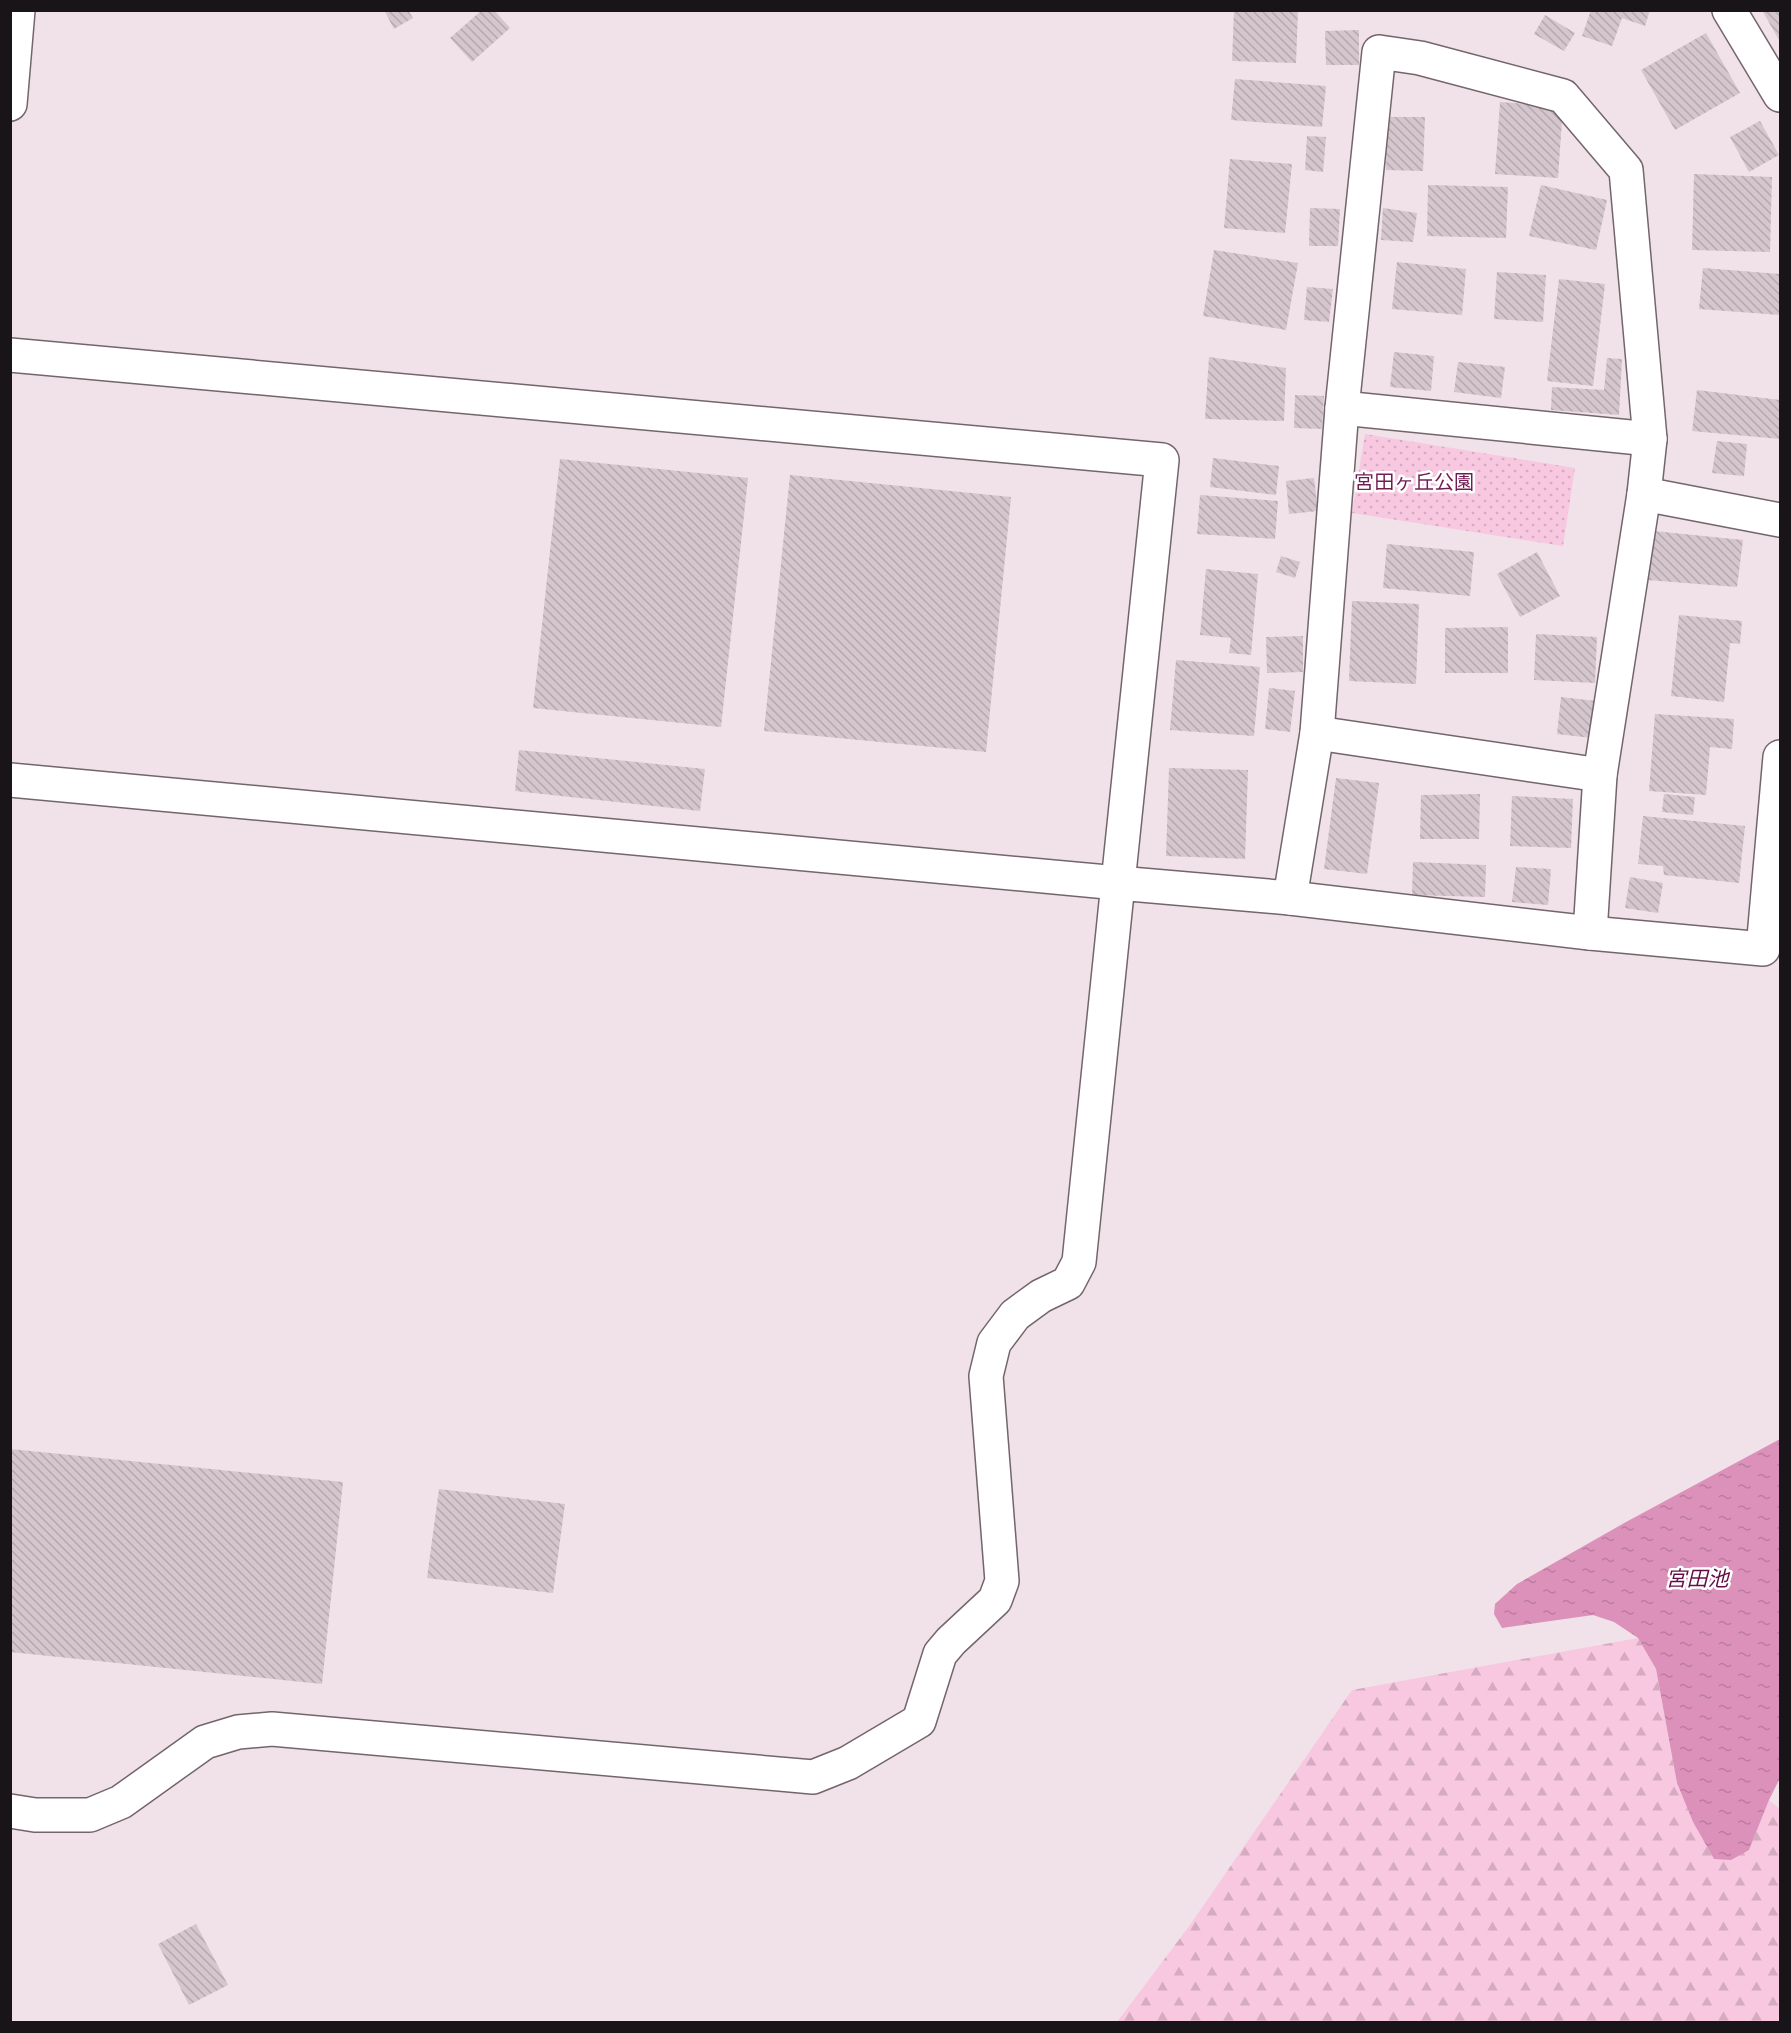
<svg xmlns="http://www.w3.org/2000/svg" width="1791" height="2033" viewBox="0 0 1791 2033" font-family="Cabin,'Noto Sans JP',sans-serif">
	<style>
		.grass { fill: url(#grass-dots) }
		.forest { fill: url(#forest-firs) }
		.water { fill: url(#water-ripples) }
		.building { fill: url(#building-back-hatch) }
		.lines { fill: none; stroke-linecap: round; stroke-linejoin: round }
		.minor-casing { stroke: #73656c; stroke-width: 36 }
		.minor { stroke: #fff; stroke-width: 33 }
		.labels { text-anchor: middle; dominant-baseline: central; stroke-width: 5; stroke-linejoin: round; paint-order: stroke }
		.park-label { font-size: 20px; fill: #711c53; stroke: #fff }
		.water-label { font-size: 21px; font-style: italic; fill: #640d48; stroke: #fff }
	</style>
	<defs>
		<pattern id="grass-dots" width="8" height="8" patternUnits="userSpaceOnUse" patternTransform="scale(1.5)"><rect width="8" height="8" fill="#f8c8e1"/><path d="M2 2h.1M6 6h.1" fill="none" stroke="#d4abc0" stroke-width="1.8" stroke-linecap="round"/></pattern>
		<pattern id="forest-firs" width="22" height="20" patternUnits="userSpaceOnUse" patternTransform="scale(1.5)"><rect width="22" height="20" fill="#f8c8e1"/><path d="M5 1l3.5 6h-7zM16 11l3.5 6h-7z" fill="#d4abc0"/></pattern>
		<pattern id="water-ripples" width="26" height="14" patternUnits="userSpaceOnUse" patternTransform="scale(1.5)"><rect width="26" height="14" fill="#db91ba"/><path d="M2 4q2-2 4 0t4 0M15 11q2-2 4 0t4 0" fill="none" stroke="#bb7c9f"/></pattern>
		<pattern id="building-back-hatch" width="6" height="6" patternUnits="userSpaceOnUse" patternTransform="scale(1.5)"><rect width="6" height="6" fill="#d5c5cd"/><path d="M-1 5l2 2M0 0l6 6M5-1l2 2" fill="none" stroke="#b6a8af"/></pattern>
	</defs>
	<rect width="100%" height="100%" fill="#f1e1e9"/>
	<polygon class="grass" points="1365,434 1575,468 1563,546 1352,513"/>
	<polygon class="forest" points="1638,1638 1656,1669 1677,1783 1693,1822 1714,1859 1749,1850 1769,1800 1780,1809 1780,2022 1117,2022 1190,1925 1352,1690"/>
	<polygon class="water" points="1780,1439 1780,1778 1769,1800 1749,1850 1731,1860 1714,1859 1693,1822 1677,1783 1656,1669 1638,1638 1614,1622 1593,1615 1502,1628 1494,1614 1495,1604 1517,1584 1626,1522"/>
	<g class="building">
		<polygon points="384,10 408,10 413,18 394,29"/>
		<polygon points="482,10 494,10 510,28 472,62 450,38"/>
		<polygon points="1234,10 1298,10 1296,63 1232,61"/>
		<polygon points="1591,10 1650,10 1645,26 1622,18 1612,46 1582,36"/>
		<polygon points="1762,10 1780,10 1780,42"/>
		<polygon points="1545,15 1575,33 1564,51 1534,34"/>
		<polygon points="1359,30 1359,65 1326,65 1325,31"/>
		<polygon points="1706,33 1740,93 1675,130 1641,70"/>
		<polygon points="1235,79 1326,86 1322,127 1231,120"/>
		<polygon points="1500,102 1563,106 1558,178 1495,174"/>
		<polygon points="1387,117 1425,117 1423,171 1386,170"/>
		<polygon points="1760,121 1779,155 1749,172 1730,137"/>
		<polygon points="1307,136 1326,137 1323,172 1305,170"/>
		<polygon points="1230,159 1292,164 1285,233 1224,228"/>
		<polygon points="1694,174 1772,177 1770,252 1692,250"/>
		<polygon points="1428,185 1508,187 1506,238 1427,236"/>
		<polygon points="1541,185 1607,200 1596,250 1529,236"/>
		<polygon points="1310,208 1340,209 1338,246 1309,246"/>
		<polygon points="1383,208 1417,213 1413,242 1381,240"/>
		<polygon points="1214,250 1298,263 1286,330 1203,316"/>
		<polygon points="1397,262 1466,269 1462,315 1392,309"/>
		<polygon points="1703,268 1780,274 1780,315 1699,309"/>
		<polygon points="1497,272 1546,275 1543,322 1494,319"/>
		<polygon points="1559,279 1605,284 1593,386 1547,381"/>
		<polygon points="1307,287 1333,289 1329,322 1304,320"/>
		<polygon points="1394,352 1434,356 1431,391 1390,387"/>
		<polygon points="1209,357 1286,368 1284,421 1205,419"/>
		<polygon points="1607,358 1622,359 1619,415 1551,410 1552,387 1604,390"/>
		<polygon points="1458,362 1505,367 1501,398 1454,392"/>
		<polygon points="1697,390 1780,400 1780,439 1692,431"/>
		<polygon points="1295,395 1324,396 1322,429 1294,428"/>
		<polygon points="1717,441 1747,444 1744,476 1712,473"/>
		<polygon points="1213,458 1279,466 1276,495 1210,487"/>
		<polygon points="560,459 748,478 721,727 533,708"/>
		<polygon points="790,475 1011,497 986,752 764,731"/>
		<polygon points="1314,478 1318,511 1289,514 1286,481"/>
		<polygon points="1200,495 1278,501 1275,539 1197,534"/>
		<polygon points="1654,531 1743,540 1737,587 1647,580"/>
		<polygon points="1387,544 1474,552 1470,596 1383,588"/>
		<polygon points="1537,552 1560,596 1520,617 1497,574"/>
		<polygon points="1281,556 1300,562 1295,578 1276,572"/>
		<polygon points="1206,569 1258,574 1251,655 1229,653 1231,638 1200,635"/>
		<polygon points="1352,601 1419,604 1416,684 1349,681"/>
		<polygon points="1679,615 1742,621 1740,644 1730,643 1724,702 1671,696"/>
		<polygon points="1508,627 1508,673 1445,673 1445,628"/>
		<polygon points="1536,634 1597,637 1595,683 1534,680"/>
		<polygon points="1303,636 1303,672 1267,673 1266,637"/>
		<polygon points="1176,660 1260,667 1254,736 1170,730"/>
		<polygon points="1269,688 1295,691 1290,732 1265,729"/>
		<polygon points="1561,697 1596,701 1592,738 1557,734"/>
		<polygon points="1655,714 1734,719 1732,749 1710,747 1706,795 1649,791"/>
		<polygon points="519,750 705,769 700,811 515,791"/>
		<polygon points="1169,768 1248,770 1245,859 1166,856"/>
		<polygon points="1336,778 1379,783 1367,874 1324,869"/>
		<polygon points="1480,794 1479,839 1420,839 1421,795"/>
		<polygon points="1664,794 1695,797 1693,815 1662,812"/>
		<polygon points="1512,796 1573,799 1571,848 1510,846"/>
		<polygon points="1643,816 1745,826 1739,883 1664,875 1663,866 1638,864"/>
		<polygon points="1413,862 1486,865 1485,897 1412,895"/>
		<polygon points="1516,867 1551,869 1548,905 1512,902"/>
		<polygon points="1630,877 1663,883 1658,913 1625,908"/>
		<polygon points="10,1449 343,1482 322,1684 10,1652"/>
		<polygon points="439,1489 565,1504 553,1593 427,1578"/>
		<polygon points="196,1924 228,1985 189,2005 158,1944"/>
	</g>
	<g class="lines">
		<g class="minor-casing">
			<g id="minor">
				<polyline points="1729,10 1780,95"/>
				<polyline points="10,104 18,10"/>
				<polyline points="10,355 1162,460 1118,883 10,780"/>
				<polyline points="1342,408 1650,439"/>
				<polyline points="1644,494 1780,520"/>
				<polyline points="1317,733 1600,775"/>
				<polyline points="1290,898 1317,733 1342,408 1379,52 1420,58 1563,96 1626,170 1650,439 1644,494 1600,775 1590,933"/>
				<polyline points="10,1811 35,1815 90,1815 121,1802 205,1742 238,1732 272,1729 813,1777 848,1763 919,1721 940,1654 951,1641 995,1600 1002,1581 986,1376 994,1343 1015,1315 1041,1296 1068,1283 1079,1262 1118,883 1290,898 1590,933 1763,949 1780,757"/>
			</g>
		</g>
		<use href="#minor" class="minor"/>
	</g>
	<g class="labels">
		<g class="park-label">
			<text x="1414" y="482">宮田ヶ丘公園</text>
		</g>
		<g class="water-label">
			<text x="1697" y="1578">宮田池</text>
		</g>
	</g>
	<rect width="1791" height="2033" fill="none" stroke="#191417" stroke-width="24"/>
</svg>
